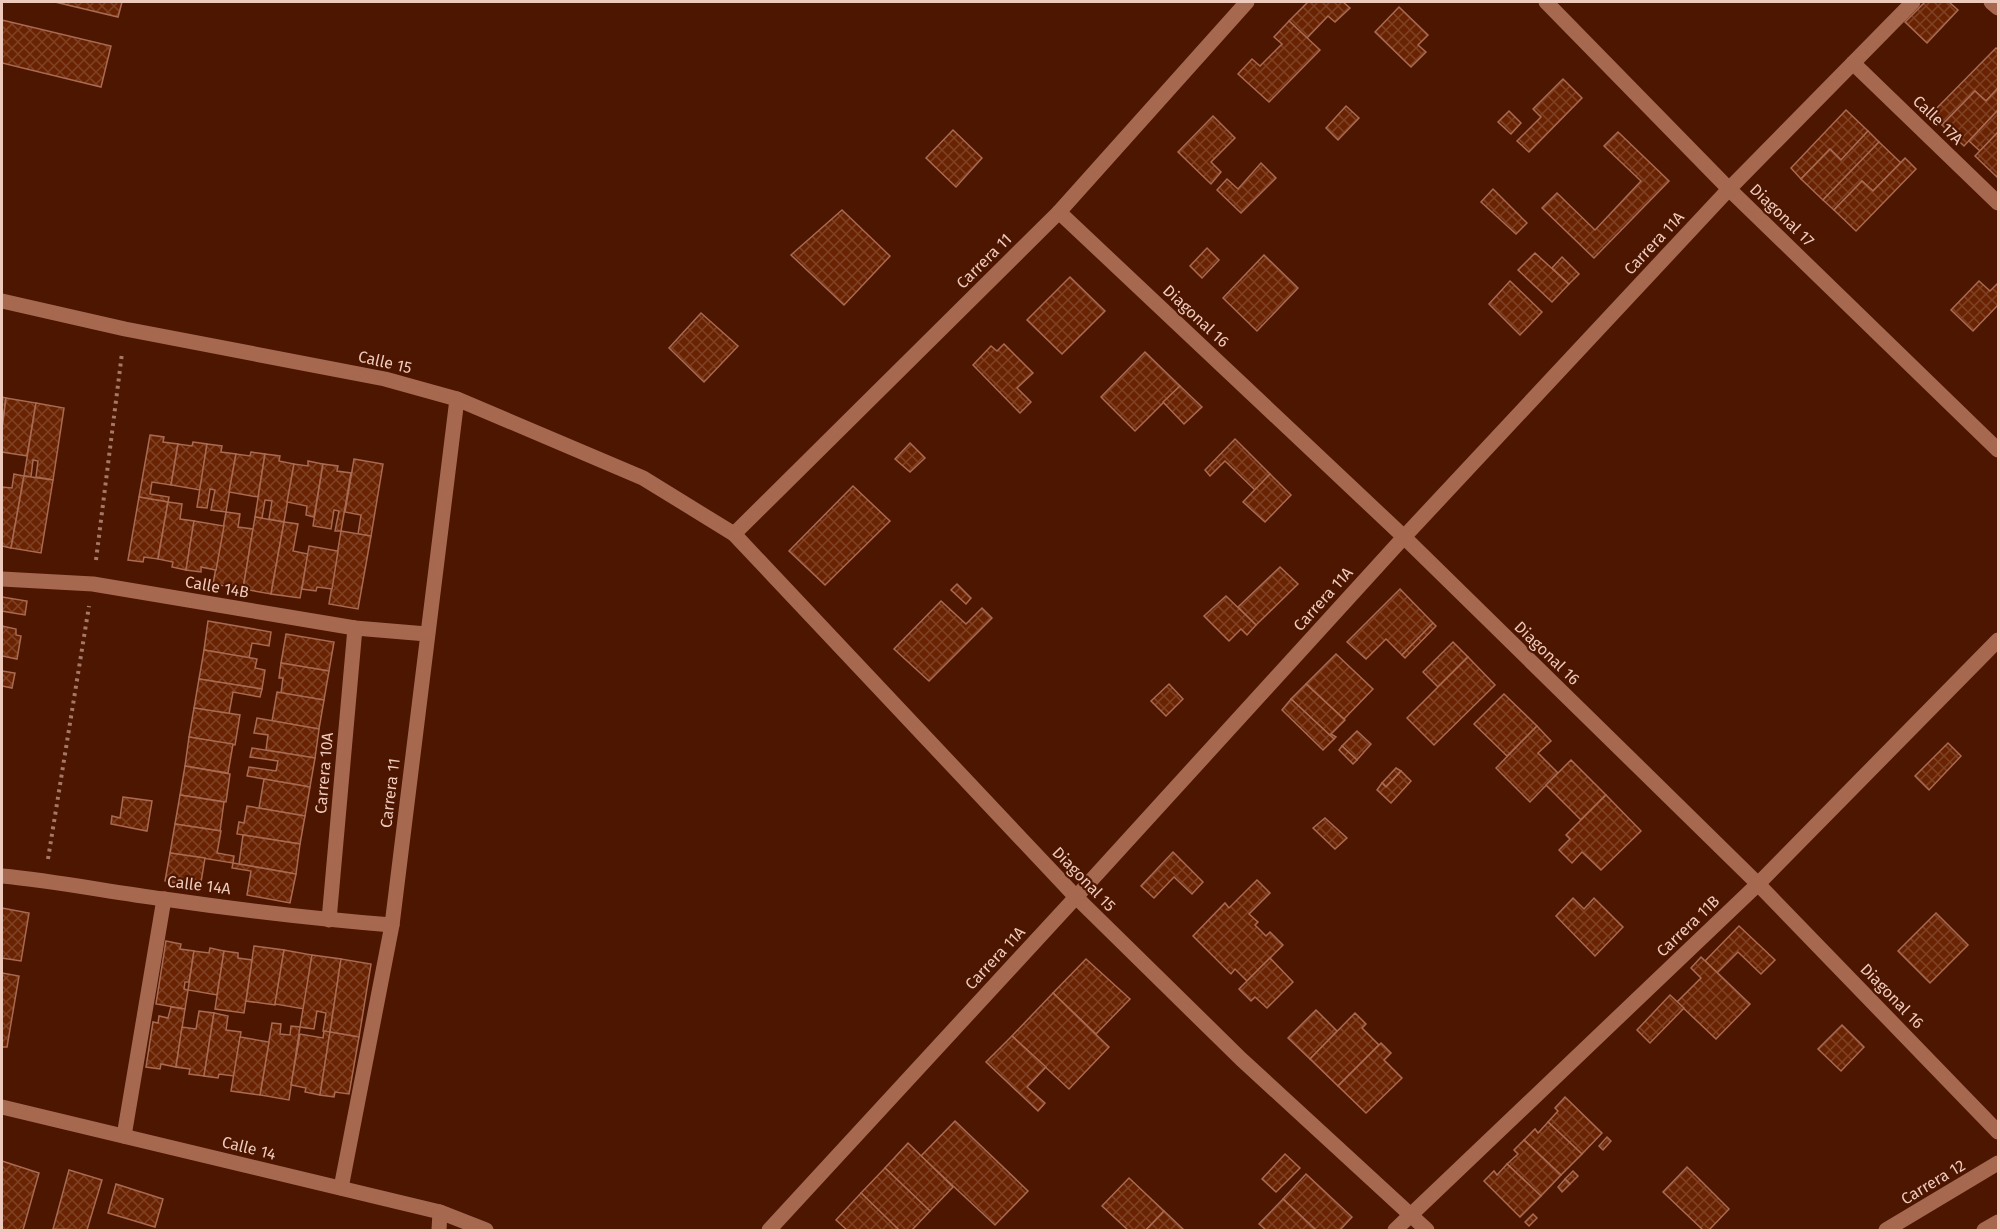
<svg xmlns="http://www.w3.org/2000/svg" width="2000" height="1232" viewBox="0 0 2000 1232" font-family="'Fira Sans',sans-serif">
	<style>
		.building { fill: url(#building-cross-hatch); stroke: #a96a52; stroke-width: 1.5 }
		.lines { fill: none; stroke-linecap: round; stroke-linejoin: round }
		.path { stroke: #a57867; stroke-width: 4; stroke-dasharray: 3 4.5; stroke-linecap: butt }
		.minor { stroke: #a76850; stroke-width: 15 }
		.labels { text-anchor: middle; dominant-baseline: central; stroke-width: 4.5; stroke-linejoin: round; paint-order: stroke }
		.street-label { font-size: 16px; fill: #eecabd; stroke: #4d1600 }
	</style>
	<defs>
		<pattern id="building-cross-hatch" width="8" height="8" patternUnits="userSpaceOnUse" patternTransform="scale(1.5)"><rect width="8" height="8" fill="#692302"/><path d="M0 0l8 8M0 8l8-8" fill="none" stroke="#7f4225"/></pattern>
	</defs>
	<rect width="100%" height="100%" fill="#4d1600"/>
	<g class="building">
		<polygon points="55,2 122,2 118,17"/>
		<polygon points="1308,2 1343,2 1350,8 1335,22 1328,16 1307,38 1289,21"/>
		<polygon points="1925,2 1949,2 1958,10 1927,43 1905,22"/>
		<polygon points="1399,7 1428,35 1418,45 1426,52 1411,67 1375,32"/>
		<polygon points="2,20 111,46 101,87 2,63"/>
		<polygon points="1289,21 1320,50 1269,102 1238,74 1252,59 1260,66 1282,44 1274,37"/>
		<polygon points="1996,48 1998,50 1998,88 1986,101 1975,91 1942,125 1931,114"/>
		<polygon points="1563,79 1582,98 1529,152 1517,141 1541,117 1533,109"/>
		<polygon points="1998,88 1998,110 1964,146 1942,125 1975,91 1986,101"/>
		<polygon points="1346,106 1359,118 1338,140 1326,128"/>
		<polygon points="1846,110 1868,131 1841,160 1830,149 1801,179 1791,168"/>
		<polygon points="1998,110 1998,132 1980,151 1969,141"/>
		<polygon points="1509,111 1521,123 1511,134 1498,122"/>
		<polygon points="1213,116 1235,138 1211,162 1221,172 1211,184 1178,152"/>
		<polygon points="953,130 982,158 956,187 926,158"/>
		<polygon points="1868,131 1879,142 1823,200 1801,179 1830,149 1841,160"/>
		<polygon points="1618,132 1669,181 1594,258 1542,208 1557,193 1595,230 1641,181 1604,146"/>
		<polygon points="1998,132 1998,175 1997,177 1975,156"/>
		<polygon points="1879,142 1901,163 1873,191 1862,181 1834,210 1823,200"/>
		<polygon points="1905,158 1916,169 1856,231 1834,210 1862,181 1873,191"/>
		<polygon points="1261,163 1276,178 1241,213 1217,190 1227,179 1238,189"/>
		<polygon points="1493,189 1527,223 1516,234 1481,202"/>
		<polygon points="842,210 890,256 844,305 791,255"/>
		<polygon points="1207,248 1219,260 1202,278 1190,266"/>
		<polygon points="1535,253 1569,284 1552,302 1518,270"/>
		<polygon points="1264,255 1298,288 1257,331 1223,298"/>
		<polygon points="1562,257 1579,274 1569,284 1552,268"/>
		<polygon points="1070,277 1105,311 1062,354 1027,320"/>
		<polygon points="1510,281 1542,312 1520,335 1489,304"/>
		<polygon points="1979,281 1990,291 1998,283 1998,305 1973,331 1951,310"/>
		<polygon points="701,313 738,346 704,382 669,348"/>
		<polygon points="1004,344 1033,373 1017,388 1031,402 1020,413 973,365 991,346 997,351"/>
		<polygon points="1145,352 1180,386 1135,431 1101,397"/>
		<polygon points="1180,386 1202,407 1184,424 1163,402"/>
		<polygon points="2,397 6,398 2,429"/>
		<polygon points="6,398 36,403 27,456 2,452 2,429"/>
		<polygon points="36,403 64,408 53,480 36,477 38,461 33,460 31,477 24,476"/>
		<polygon points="150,435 164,437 163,442 178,444 171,485 152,482 150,494 169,497 168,502 139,497"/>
		<polygon points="1235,439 1270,474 1255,490 1225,461 1210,476 1205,470"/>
		<polygon points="193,442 207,444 200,490 171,485 178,444 192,446"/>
		<polygon points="910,443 925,458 910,472 895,459"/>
		<polygon points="207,444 222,446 221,452 236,454 226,512 211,510 215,490 210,489 207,508 197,507"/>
		<polygon points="251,452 265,454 258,497 229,492 236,454 250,456"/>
		<polygon points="265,454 280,456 279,461 294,464 284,522 269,519 272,501 265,500 262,518 255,517"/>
		<polygon points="354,459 383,464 371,536 358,534 361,515 345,512"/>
		<polygon points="308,461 323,464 314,517 306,515 307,506 287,502 294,464 308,466"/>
		<polygon points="323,464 338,466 337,471 351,473 341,531 335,531 339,511 334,510 331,529 313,526"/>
		<polygon points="14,474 24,476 11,548 2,546 2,487 12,488"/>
		<polygon points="1270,474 1291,495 1265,522 1243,502"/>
		<polygon points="24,476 53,480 41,553 11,548"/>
		<polygon points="853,486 890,521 825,585 789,551"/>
		<polygon points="139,497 168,502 158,559 144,557 143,562 128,560"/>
		<polygon points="168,502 182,504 180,519 194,521 186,570 172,567 173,562 158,559"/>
		<polygon points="226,512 240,514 238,527 253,529 243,589 213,584"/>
		<polygon points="255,517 284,522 271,594 243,589"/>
		<polygon points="194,521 224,526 216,570 201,567 201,572 186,570"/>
		<polygon points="284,522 298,524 293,551 308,554 300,598 271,594"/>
		<polygon points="341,531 371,536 358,609 329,604"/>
		<polygon points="309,546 338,551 332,589 317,587 316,591 302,589"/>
		<polygon points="1280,567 1298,584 1256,625 1238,607"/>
		<polygon points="957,584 971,598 966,604 951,590"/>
		<polygon points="1400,589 1433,623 1402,655 1386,639 1366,659 1347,642"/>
		<polygon points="1226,596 1256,625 1247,635 1241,629 1229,641 1204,616"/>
		<polygon points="2,597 27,601 25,615 2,611"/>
		<polygon points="941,601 966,624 982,608 992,618 929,681 894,649"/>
		<polygon points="208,621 271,632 269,646 252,643 249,658 204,650"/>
		<polygon points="1433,623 1436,626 1405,658 1402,655"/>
		<polygon points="2,626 16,629 16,635 21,636 17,659 2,656"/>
		<polygon points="286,634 334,642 329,671 281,663"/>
		<polygon points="1453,642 1468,657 1438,687 1423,672"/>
		<polygon points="204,650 257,659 255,668 265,670 262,689 199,679"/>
		<polygon points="1336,654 1373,689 1344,719 1306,684"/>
		<polygon points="1468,657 1495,685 1434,745 1407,718"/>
		<polygon points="281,663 329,671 324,700 281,693 283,678 279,678"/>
		<polygon points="2,671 15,673 12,688 2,686"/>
		<polygon points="199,679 262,689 260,697 233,692 229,714 194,708"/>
		<polygon points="1169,684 1183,699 1166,716 1151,701"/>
		<polygon points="1306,684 1345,720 1331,734 1336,737 1334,739 1291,699"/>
		<polygon points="277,692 324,700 319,729 272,721"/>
		<polygon points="1504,694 1537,726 1507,756 1474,724"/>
		<polygon points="1291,699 1334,739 1323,750 1282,710"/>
		<polygon points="194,708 240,715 235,745 189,737"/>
		<polygon points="257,718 319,729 315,758 266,750 268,735 254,733"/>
		<polygon points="1537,726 1551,741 1538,753 1558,773 1530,802 1496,768"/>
		<polygon points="1357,731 1371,744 1357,760 1342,746"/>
		<polygon points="189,737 233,744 228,773 185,766"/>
		<polygon points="1948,743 1961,756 1929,790 1915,776"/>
		<polygon points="1342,746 1357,760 1353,764 1339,750"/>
		<polygon points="252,748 315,758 310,787 247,776 249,767 276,771 278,761 250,757"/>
		<polygon points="1571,760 1606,795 1581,820 1546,785"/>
		<polygon points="185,766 230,774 226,802 180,795"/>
		<polygon points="1396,768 1401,771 1386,787 1382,783"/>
		<polygon points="1401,771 1411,781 1391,803 1377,790 1382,783 1386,787"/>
		<polygon points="264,779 310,787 305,816 259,808"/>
		<polygon points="180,795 224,802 220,831 175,824"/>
		<polygon points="1606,795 1641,831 1601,870 1582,852 1572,863 1559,850 1570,839 1566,835"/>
		<polygon points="123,797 152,801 147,831 111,824 112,816 120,818"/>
		<polygon points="247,806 305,816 300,844 237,834 239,822 244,823"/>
		<polygon points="1325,818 1347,838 1335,849 1313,828"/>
		<polygon points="175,824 221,831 217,853 234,856 233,863 170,853"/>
		<polygon points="243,835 300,844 296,874 239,864"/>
		<polygon points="1173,852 1203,882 1192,894 1174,877 1154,898 1141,886"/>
		<polygon points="170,853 205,858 200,888 165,881"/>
		<polygon points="233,863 296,874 290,903 247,895 251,871 232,868"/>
		<polygon points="1257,880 1270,893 1249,914 1258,922 1255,925 1266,936 1270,932 1283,945 1247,981 1235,969 1231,974 1193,936 1225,903 1229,908"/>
		<polygon points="1573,898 1584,909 1594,898 1623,927 1595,956 1556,916"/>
		<polygon points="2,908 29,913 21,961 2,958"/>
		<polygon points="1936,913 1968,945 1930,983 1898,951"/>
		<polygon points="1739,926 1775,960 1761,974 1738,952 1717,973 1705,961"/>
		<polygon points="166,941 181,944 180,949 194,951 189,982 185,982 184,989 188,990 185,1009 156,1004"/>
		<polygon points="254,946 284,950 275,1005 246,1001"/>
		<polygon points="210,948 224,951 217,995 188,990 194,951 209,953"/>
		<polygon points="284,950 312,955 304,1009 275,1004"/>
		<polygon points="224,951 238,953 238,958 252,960 244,1013 215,1009"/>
		<polygon points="312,955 341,959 330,1032 323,1031 326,1013 317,1011 314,1029 300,1027"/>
		<polygon points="1701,957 1750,1004 1716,1039 1677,1002 1701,978 1691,968"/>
		<polygon points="1270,958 1293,982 1267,1008 1255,997 1251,1001 1239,989"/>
		<polygon points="341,959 371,964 359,1037 330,1032"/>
		<polygon points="1086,959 1130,999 1096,1034 1053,993"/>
		<polygon points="2,973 19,976 7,1047 2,1047"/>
		<polygon points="1053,993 1109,1047 1069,1089 1012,1036"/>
		<polygon points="1670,995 1684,1008 1650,1043 1637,1030"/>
		<polygon points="171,1007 185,1009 176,1067 161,1064 160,1069 146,1067 153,1022 158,1023 159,1016 168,1018"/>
		<polygon points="1316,1010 1337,1031 1310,1059 1288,1038"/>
		<polygon points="199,1011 214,1013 204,1076 189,1074 190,1069 176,1067 182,1027 196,1029"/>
		<polygon points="214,1013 228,1016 226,1030 241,1032 234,1076 219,1074 218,1078 204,1076"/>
		<polygon points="1355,1013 1366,1024 1362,1028 1379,1045 1338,1086 1310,1059"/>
		<polygon points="272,1023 281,1024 280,1034 290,1035 291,1026 300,1027 289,1100 260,1095"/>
		<polygon points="1842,1025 1864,1047 1841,1071 1818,1049"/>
		<polygon points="324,1031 330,1032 320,1095 305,1092 306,1088 291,1085 300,1034 323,1038"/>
		<polygon points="330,1032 359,1037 349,1094 335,1092 334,1097 320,1095"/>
		<polygon points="1012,1036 1046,1067 1027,1087 1045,1103 1038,1111 986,1062"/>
		<polygon points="240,1037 269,1042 260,1095 231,1091"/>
		<polygon points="1381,1043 1391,1053 1384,1060 1402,1078 1366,1113 1338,1086"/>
		<polygon points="1565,1097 1602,1133 1582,1154 1548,1122 1558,1111 1555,1108"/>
		<polygon points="955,1121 1028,1191 995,1225 921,1156"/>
		<polygon points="1548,1122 1582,1154 1561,1175 1524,1140 1535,1129 1538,1133"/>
		<polygon points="1607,1137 1611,1141 1603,1150 1599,1146"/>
		<polygon points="1524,1140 1561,1175 1541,1196 1507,1164 1518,1154 1514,1150"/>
		<polygon points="908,1143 953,1187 930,1211 885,1168"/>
		<polygon points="1285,1154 1300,1168 1276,1192 1262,1179"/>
		<polygon points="2,1161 39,1173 23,1230 2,1230"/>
		<polygon points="1507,1164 1541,1196 1520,1217 1484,1181 1494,1171 1497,1175"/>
		<polygon points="1687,1167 1729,1209 1709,1230 1703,1230 1663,1192"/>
		<polygon points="885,1168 930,1211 912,1230 899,1230 861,1193"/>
		<polygon points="69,1170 102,1180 87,1230 53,1229"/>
		<polygon points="1573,1171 1578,1176 1570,1184 1565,1179"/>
		<polygon points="1306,1174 1352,1217 1340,1230 1316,1230 1283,1199"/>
		<polygon points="1129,1178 1164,1211 1146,1230 1128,1230 1102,1206"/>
		<polygon points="1565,1179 1570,1184 1562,1192 1558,1187"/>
		<polygon points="116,1184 163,1199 155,1227 108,1213"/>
		<polygon points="861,1193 899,1230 847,1230 836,1220"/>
		<polygon points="1283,1199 1316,1230 1266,1230 1259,1224"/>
		<polygon points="1164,1211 1184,1230 1146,1230"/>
		<polygon points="1533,1214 1537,1218 1529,1226 1525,1222"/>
	</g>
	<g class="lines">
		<g class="path">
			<polyline points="96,560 122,353"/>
			<polyline points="48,859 89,606"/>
		</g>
		<g class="minor">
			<polyline points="1546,2 1729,189 1998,450"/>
			<polyline points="1991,2 1998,8"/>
			<polyline points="1853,63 1998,203"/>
			<polyline points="1059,212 1404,537 1758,884 1998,1132"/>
			<polyline points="2,301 125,329 385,379 457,399 643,478 734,534 1076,897 1241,1059 1427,1230"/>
			<polyline points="734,534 1059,212 1247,2"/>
			<polyline points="2,579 93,584 355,628 427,634"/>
			<path d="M2 876C56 881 110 892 164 899 240 910 316 919 392 925"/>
			<polyline points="329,920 355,628"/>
			<polyline points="2,1107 440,1212 486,1230"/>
			<polyline points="124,1136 164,899"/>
			<polyline points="341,1188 392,925 457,399"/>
			<polyline points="439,1230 440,1212"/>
			<polyline points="769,1230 1076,897 1404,537 1729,189 1913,2"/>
			<polyline points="1395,1230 1758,884 1998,640"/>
			<polyline points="1886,1230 1998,1163"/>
			<polyline points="1984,1230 1998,1222"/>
		</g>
	</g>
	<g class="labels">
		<g class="street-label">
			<text transform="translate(1938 120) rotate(44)">Calle 17A</text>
			<text transform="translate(1782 215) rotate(44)">Diagonal 17</text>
			<text transform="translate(1654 243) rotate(-47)">Carrera 11A</text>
			<text transform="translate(984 261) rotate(-45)">Carrera 11</text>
			<text transform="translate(1196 316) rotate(43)">Diagonal 16</text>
			<text transform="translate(385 362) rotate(13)">Calle 15</text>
			<text transform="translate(217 587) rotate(10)">Calle 14B</text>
			<text transform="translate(1323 599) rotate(-48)">Carrera 11A</text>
			<text transform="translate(1547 653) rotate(44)">Diagonal 16</text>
			<text transform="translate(324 773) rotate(-85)">Carrera 10A</text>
			<text transform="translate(390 793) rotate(-83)">Carrera 11</text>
			<text transform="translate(1084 879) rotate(46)">Diagonal 15</text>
			<text transform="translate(199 885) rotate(7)">Calle 14A</text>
			<text transform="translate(1688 926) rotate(-44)">Carrera 11B</text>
			<text transform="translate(995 958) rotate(-47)">Carrera 11A</text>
			<text transform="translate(1892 996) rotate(46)">Diagonal 16</text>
			<text transform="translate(249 1148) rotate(14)">Calle 14</text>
			<text transform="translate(1933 1182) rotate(-31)">Carrera 12</text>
		</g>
	</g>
	<rect width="2000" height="1232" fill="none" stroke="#eecabd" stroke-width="6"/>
</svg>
